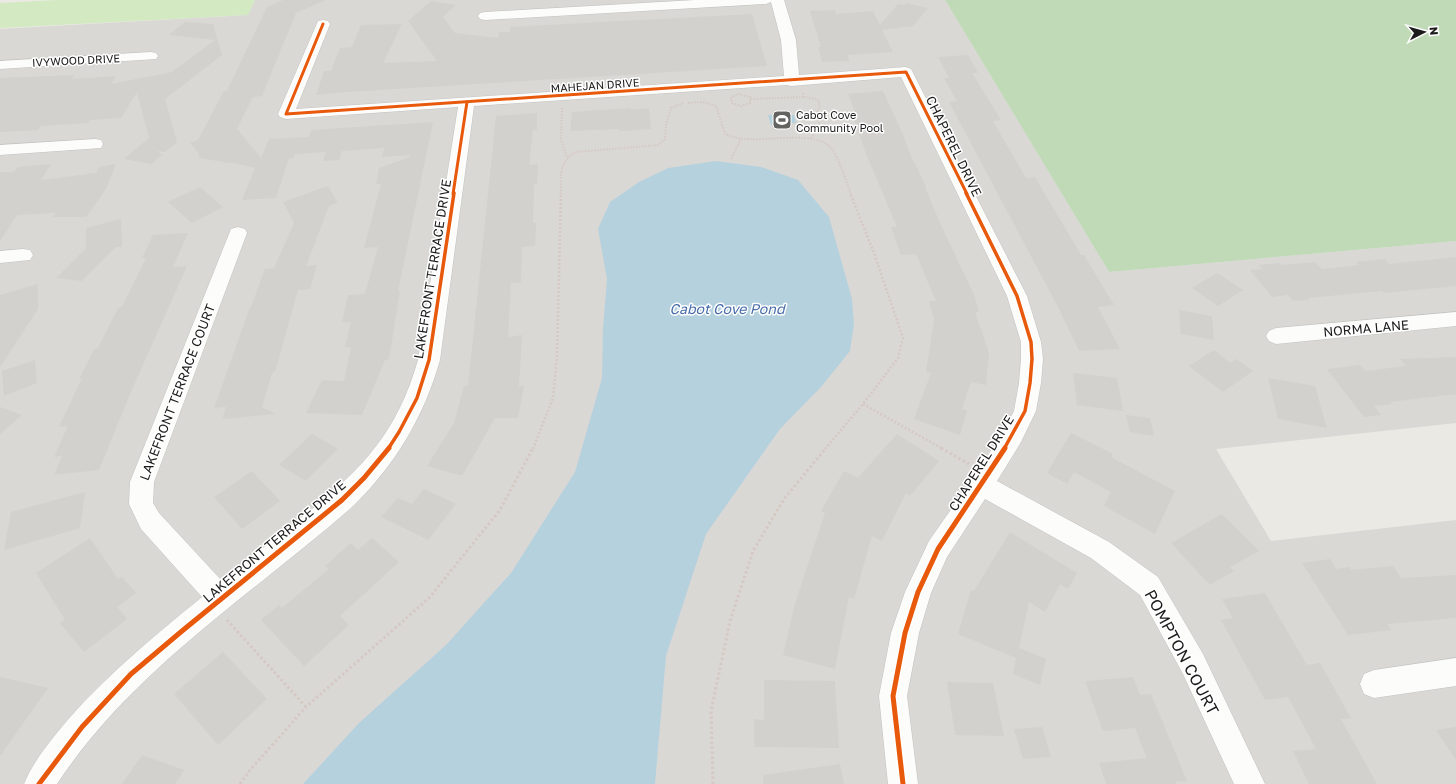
<svg xmlns="http://www.w3.org/2000/svg" width="1456" height="784" viewBox="0 0 1456 784" font-family="'Golos Text',sans-serif">
	<style>
		.residential { fill: #d9d8d5 }
		.grass { fill: #d2e9c1 }
		.forest { fill: #c0dab8 }
		.water { fill: #b6d1de }
		.building { fill: #d2d1cd }
		.lines { fill: none; stroke-linecap: round; stroke-linejoin: round }
		.minor-casing { stroke: #c2c2c0; stroke-width: 1 }
		.path-far2 { stroke: #d6c8c3; stroke-width: 2; stroke-dasharray: 1.5 1.5; stroke-linecap: butt }
		.path-far1 { stroke: #d6c8c3; stroke-width: 2.5; stroke-dasharray: 2 2; stroke-linecap: butt }
		.path { stroke: #d6c8c3; stroke-width: 3; stroke-dasharray: 2.5 2.5; stroke-linecap: butt }
		.minor { fill: #fcfcfb; fill-rule: evenodd }
		.cycleway-far2-casing { stroke: #fff; stroke-width: 5 }
		.cycleway-far1-casing { stroke: #fff; stroke-width: 6 }
		.cycleway-casing { stroke: #fff; stroke-width: 8 }
		.cycleway-far2 { stroke: #e8590c; stroke-width: 3 }
		.cycleway-far1 { stroke: #e8590c; stroke-width: 3.5 }
		.cycleway { stroke: #e8590c; stroke-width: 5 }
		.labels { text-anchor: middle; dominant-baseline: central; stroke-width: 3; stroke-linejoin: round; paint-order: stroke }
		.far-street-label { font-size: 11px; fill: #1b1b1b; stroke: #fff }
		.far-poi-label { font-size: 11px; fill: #1b1b1b; stroke: #fff; text-anchor: start }
		.street-label { font-size: 13px; fill: #1b1b1b; stroke: #fff }
		.water-label { font-size: 14px; font-style: italic; fill: #486dab; stroke: #fff }
		.near-street-label { font-size: 16px; fill: #1b1b1b; stroke: #fff }
	</style>
	<rect width="100%" height="100%" fill="#eae9e4"/>
	<polygon class="residential" points="255,0 945,0 1109,272 1456,241 1456,423 1216,449 1271,541 1456,520 1456,784 0,784 0,29 248,15"/>
	<polygon class="grass" points="58,0 255,0 248,15 0,28 0,3"/>
	<polygon class="forest" points="945,0 1456,0 1456,241 1109,272"/>
	<g class="water">
		<polygon points="768,115 794,115 796,123 771,125"/>
		<polygon points="716,161 761,167 798,180 829,217 852,299 854,324 850,351 821,387 780,429 706,534 666,656 655,784 303,784 359,723 446,645 511,573 575,472 602,378 603,328 607,279 598,229 610,202 639,182 668,168"/>
	</g>
	<g class="building">
		<polygon points="283,0 326,0 296,13 262,96 253,97 237,129 261,158 269,139 309,137 311,130 433,122 398,291 400,291 389,359 385,360 362,415 306,413 322,380 344,381 351,347 345,347 351,322 342,322 348,295 365,294 378,247 364,248 381,184 376,184 379,168 410,157 410,155 382,157 384,148 342,151 339,160 323,161 326,152 295,154 293,158 289,158 276,198 242,200 255,168 230,162 229,163 199,158 199,154 190,143 198,140 224,91 227,91 267,7"/>
		<polygon points="431,1 456,5 443,17 455,33 498,38 499,32 510,32 510,27 752,14 767,66 347,92 316,95 324,71 331,71 340,48 352,47 361,25 402,24 383,63 437,61 408,21"/>
		<polygon points="906,3 928,8 913,26 882,30 893,52 848,55 849,61 822,62 818,47 821,47 810,11 835,10 836,14 873,11 880,25 898,4 904,5"/>
		<polygon points="185,22 213,24 222,55 165,99 177,142 165,152 157,151 162,155 151,164 124,159 149,138 137,92 121,118 90,120 88,123 41,126 38,130 0,132 0,78 74,75 72,79 116,76 111,84 172,72 215,40 169,35"/>
		<polygon points="968,55 978,73 972,73 1001,120 993,121 1026,178 1035,177 1081,255 1084,255 1114,305 1098,307 1120,349 1079,351 1059,309 949,102 957,101 944,78 949,78 938,57"/>
		<polygon points="883,91 903,135 914,163 915,163 926,187 925,187 940,223 974,295 979,312 975,312 989,353 986,385 971,382 962,409 967,411 960,435 914,419 931,373 926,372 934,320 929,301 936,301 916,254 901,255 891,227 897,227 867,156 852,114 856,114 848,94"/>
		<polygon points="631,108 631,110 649,108 651,129 619,131 619,129 570,131 572,112"/>
		<polygon points="537,113 537,130 533,130 529,165 538,164 537,184 534,184 533,223 536,223 535,246 522,247 521,282 511,283 508,337 522,335 519,386 524,386 518,418 495,418 462,476 427,466 454,423 464,386 468,386 496,116"/>
		<polygon points="51,164 41,180 96,173 99,167 116,164 106,189 86,217 53,217 56,213 17,215 0,241 0,172 14,172 18,167"/>
		<polygon points="328,186 338,203 329,206 306,266 317,265 310,289 298,290 275,372 272,373 262,407 275,414 222,419 226,407 214,408 250,307 251,307 265,269 274,268 294,223 283,202"/>
		<polygon points="200,187 223,207 192,223 168,202"/>
		<polygon points="121,219 122,247 116,247 82,281 56,278 86,248 86,228"/>
		<polygon points="188,233 173,267 187,266 133,387 99,470 54,475 62,456 54,457 68,426 59,427 82,378 79,379 94,349 98,348 118,308 122,307 146,258 142,258 153,235"/>
		<polygon points="1456,257 1456,286 1384,293 1382,291 1308,298 1310,300 1293,301 1288,295 1272,297 1250,270 1262,269 1259,265 1280,263 1281,265 1315,262 1322,269 1359,265 1356,262 1385,259 1389,264"/>
		<polygon points="1217,273 1243,290 1218,306 1192,288"/>
		<polygon points="38,284 38,309 0,367 0,295"/>
		<polygon points="1179,310 1212,316 1214,340 1181,334"/>
		<polygon points="1214,350 1230,363 1236,359 1253,371 1223,392 1189,366"/>
		<polygon points="1456,357 1456,394 1390,402 1392,404 1374,406 1381,415 1364,417 1327,369 1360,365 1365,371 1406,366 1400,359"/>
		<polygon points="35,360 37,383 4,396 2,371"/>
		<polygon points="1073,373 1117,378 1123,411 1077,405"/>
		<polygon points="1268,378 1315,386 1327,428 1278,419"/>
		<polygon points="0,407 22,415 0,434"/>
		<polygon points="1126,415 1150,418 1154,436 1130,432"/>
		<polygon points="1071,433 1113,454 1111,457 1175,491 1155,534 1104,506 1111,492 1074,472 1067,484 1047,473"/>
		<polygon points="312,434 338,449 306,481 279,465"/>
		<polygon points="897,434 939,461 910,496 906,493 882,541 872,536 854,599 849,597 835,669 783,655 795,604 825,513 821,511 844,471 858,478"/>
		<polygon points="252,471 280,501 242,529 214,497"/>
		<polygon points="424,489 456,504 428,540 381,517 398,498 412,504"/>
		<polygon points="85,492 80,528 4,550 11,512"/>
		<polygon points="1222,514 1259,551 1230,567 1234,571 1210,585 1171,543"/>
		<polygon points="1010,532 1077,573 1068,589 1060,584 1045,612 1029,602 1019,648 1046,659 1040,685 1013,674 1016,658 958,634 971,590 974,591"/>
		<polygon points="90,538 118,579 122,577 136,593 117,607 127,619 84,652 60,623 65,620 36,573"/>
		<polygon points="372,538 399,562 340,616 349,625 304,666 261,620 279,605 282,608 329,569 325,566 351,543 358,550"/>
		<polygon points="1330,559 1336,569 1349,567 1351,570 1393,566 1401,578 1456,575 1456,618 1387,624 1391,630 1348,635 1302,563"/>
		<polygon points="1265,593 1307,665 1320,663 1351,718 1341,719 1377,784 1309,784 1293,751 1316,749 1288,697 1265,700 1221,620 1233,618 1222,599"/>
		<polygon points="223,652 267,699 218,745 174,694"/>
		<polygon points="0,677 48,688 0,756"/>
		<polygon points="1133,677 1140,695 1151,694 1187,781 1175,782 1176,784 1106,784 1099,763 1147,758 1135,728 1103,731 1085,681"/>
		<polygon points="764,680 835,681 839,748 754,747 754,719 764,720"/>
		<polygon points="947,682 993,683 1004,736 955,735"/>
		<polygon points="1042,727 1051,757 1023,759 1014,729"/>
		<polygon points="1456,727 1456,760 1436,730"/>
		<polygon points="142,755 184,770 175,784 122,784"/>
		<polygon points="840,764 844,784 763,784 763,775"/>
	</g>
	<g class="lines">
		<g class="minor-casing">
			<g id="minor">
				<path d="M695 0H784L796 40 799 75 906 67 911 69 1027 296 1041 342 1043 359 1041 383 1036 411 1021 442 997 481 1109 542 1158 577 1203 654 1265 784H1234L1183 674 1140 595 1091 558 985 499 947 557 931 593 919 633 907 696 918 784H888L879 696 891 633 905 592 929 541 980 468 1005 428 1014 411 1019 383 1021 359V342L1007 296 901 77 791 86 787 85 474 106 440 360C424 417 394 467 351 508 250 596 132 670 57 784H24C32 764 47 745 61 728 103 678 152 638 202 597L141 529 129 504 130 482 231 229 238 227 245 229 247 233 154 482 153 503 159 513 222 581C243 565 263 548 284 531 350 480 394 444 418 360L458 107 286 119 280 117 278 114 318 21 323 20 328 21 330 24 296 109 784 76 781 40 771 2 766 4 485 20 480 19 478 16 480 13 485 12Z"/>
				<polygon points="151,52 156,53 158,56 156,59 0,69 0,61"/>
				<polygon points="95,139 101,140 103,144 101,148 0,155 0,145"/>
				<polygon points="23,249 30,250 33,255 30,260 0,263 0,251"/>
				<polygon points="1456,312 1456,326 1276,344 1269,341 1266,336 1269,331 1276,328"/>
				<polygon points="1456,658 1456,686 1374,698 1364,694 1360,684 1364,674 1374,670"/>
			</g>
		</g>
		<g class="path-far2">
			<polyline points="803,93 804,97 817,99 820,104 817,114 820,127 810,139"/>
			<polygon points="738,94 750,97 750,103 741,106 732,103 731,98"/>
			<polyline points="751,99 804,97"/>
			<path d="M688 103 703 102 716 106 725 134C733 137 740 139 749 139 768 141 816 131 830 147 840 159 845 179 851 194"/>
			<polyline points="562,108 561,140 567,157"/>
			<polyline points="731,159 741,139"/>
			<path d="M561 194C561 176 558 162 576 152L658 145 665 139 666 125 671 108 683 103"/>
		</g>
		<g class="path-far1">
			<polyline points="863,404 943,449"/>
			<polyline points="533,449 553,398 557,356 561,193"/>
			<polyline points="825,449 863,404 898,358 903,338 874,253 850,193"/>
		</g>
		<g class="path">
			<polyline points="941,448 969,464"/>
			<polyline points="227,620 306,707"/>
			<polyline points="240,784 250,770 306,707 429,598 500,510 533,448"/>
			<polyline points="713,784 711,711 730,621 753,551 784,499 826,448"/>
		</g>
		<use href="#minor" class="minor"/>
		<g class="cycleway-far2-casing">
			<g id="cycleway-far2">
				<polyline points="323,24 286,114 906,72 967,194"/>
				<polyline points="453,194 467,102"/>
			</g>
		</g>
		<g class="cycleway-far1-casing">
			<g id="cycleway-far1">
				<polyline points="966,193 1017,296 1031,342 1032,359 1030,383 1025,411 1004,449"/>
				<polyline points="388,449 399,432 417,398 429,360 454,193"/>
			</g>
		</g>
		<g class="cycleway-casing">
			<g id="cycleway">
				<polyline points="39,784 82,727 131,674 182,631 342,500 364,478 389,448"/>
				<polyline points="903,784 893,696 905,633 918,592 938,549 1005,448"/>
			</g>
		</g>
		<use href="#cycleway-far2" class="cycleway-far2"/>
		<use href="#cycleway-far1" class="cycleway-far1"/>
		<use href="#cycleway" class="cycleway"/>
	</g>
	<defs>
		<g id="stadium-square" transform="scale(1)"><rect x="-9" y="-9" width="18" height="18" rx="4" fill="#636361" stroke="#fff"/><path d="M0-5a6.5 5 0 1 0 0 10a6.5 5 0 1 0 0-10ZM-3.5-1.8h7v3.6h-7Z" fill="#fff"/></g>
	</defs>
	<g fill-rule="evenodd">
		<use href="#stadium-square" x="782" y="120"/>
	</g>
	<g class="labels">
		<g class="far-street-label">
			<text transform="translate(76 60) rotate(-3)">IVYWOOD DRIVE</text>
			<text transform="translate(595 85) rotate(-4)">MAHEJAN DRIVE</text>
		</g>
		<g class="far-poi-label">
			<text x="796" y="114">Cabot Cove<tspan x="796" dy="13">Community Pool</tspan></text>
		</g>
		<g class="street-label">
			<text transform="translate(954 146) rotate(64)">CHAPEREL DRIVE</text>
			<text transform="translate(432 269) rotate(-81)">LAKEFRONT TERRACE DRIVE</text>
			<text transform="translate(1366 328) rotate(-5)">NORMA LANE</text>
			<text transform="translate(177 392) rotate(-69)">LAKEFRONT TERRACE COURT</text>
			<text transform="translate(981 463) rotate(-58)">CHAPEREL DRIVE</text>
			<text transform="translate(274 541) rotate(-40)">LAKEFRONT TERRACE DRIVE</text>
		</g>
		<g class="water-label">
			<text x="727" y="308">Cabot Cove Pond</text>
		</g>
		<g class="near-street-label">
			<text transform="translate(1182 652) rotate(62)">POMPTON COURT</text>
		</g>
	</g>
	<g transform="translate(1424 32) rotate(84)" stroke="#ffffff" stroke-width="3" paint-order="stroke">
	<path d="M0-3L7 15L0 10L-7 15Z" fill="#1b1b1b"/>
	<text y="-6" font-size="11" font-weight="bold" text-anchor="middle" fill="#1b1b1b">N</text>
	</g>
</svg>
